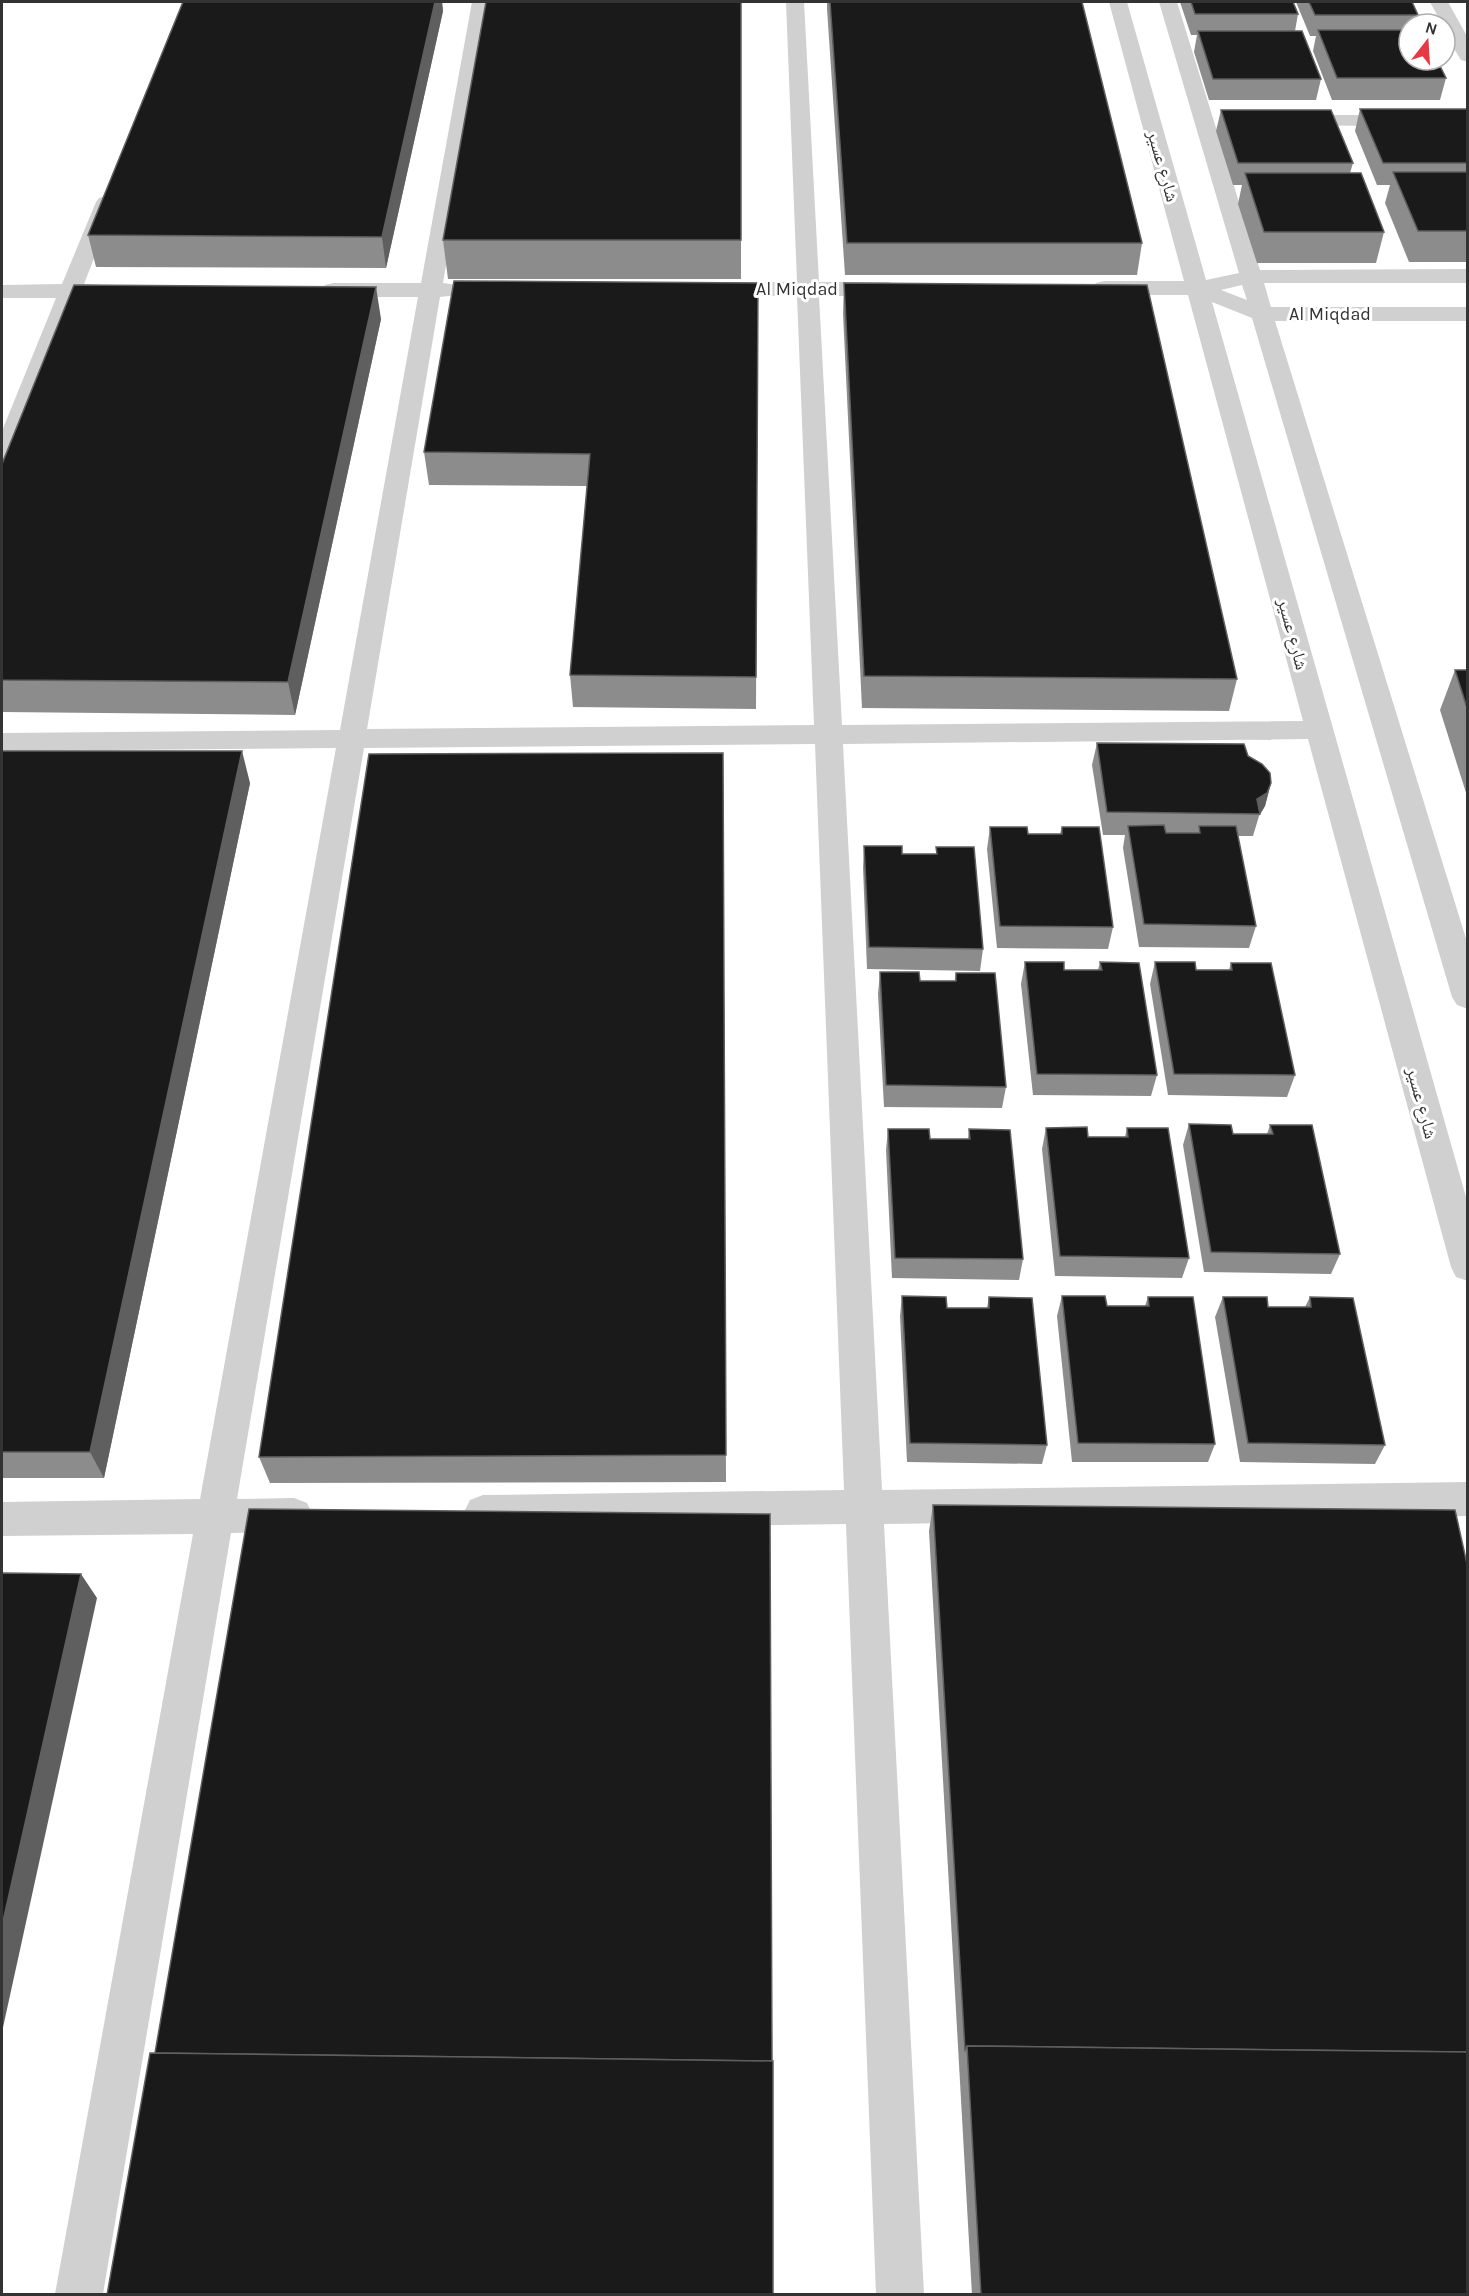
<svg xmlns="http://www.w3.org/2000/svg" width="1469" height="2296" viewBox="0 0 1469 2296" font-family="Karla,'Noto Naskh Arabic',sans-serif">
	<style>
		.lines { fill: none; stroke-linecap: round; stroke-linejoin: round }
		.minor { fill: #d0d0d0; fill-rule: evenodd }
		.wall { fill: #8c8c8c }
		.shaded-wall { fill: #5f5f5f }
		.building { fill: #1a1a1a; stroke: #5f5f5f; stroke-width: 1.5 }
		.labels { text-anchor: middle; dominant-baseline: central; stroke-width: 6; stroke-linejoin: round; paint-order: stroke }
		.far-street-label { font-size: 18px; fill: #333; stroke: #fff }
	</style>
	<rect width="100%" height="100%" fill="#fff"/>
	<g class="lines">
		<g class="minor">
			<path d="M472 2H490L443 283 458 285 461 290 458 295 440 297 367 729 814 725 797 296H714L706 294 703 289 706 284 714 282H797L786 2H804L819 282H888L896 284 899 289 896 294 888 296H819L842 725 1303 721 1188 295H1104L1096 293 1093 288 1096 283 1104 281H1184L1109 2H1127L1206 280 1239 273 1159 2H1177L1260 270 1468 269V283H1264L1271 307H1468V321H1275L1468 945V1009L1457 1005 1452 997 1252 318 1212 302 1468 1204V1281L1456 1277 1451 1267 1308 739 843 744 882 1490 1468 1482V1516L884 1524 924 2294H876L846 1524 483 1529 470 1524 464 1512 470 1500 483 1495 844 1490 815 744 364 748 237 1499 294 1498 307 1503 313 1515 307 1527 294 1532 231 1533 103 2294H55L193 1534 2 1536V1502L200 1499 336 748 2 751V733L340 730 418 297H333L325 295 322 290 325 285 333 283H421ZM1242 285 1247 300 1221 290Z"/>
			<path d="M1430 2H1448L1468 38V62L1461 60C1455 50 1445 36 1445 24H1442Z"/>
			<polygon points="1290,115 1468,115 1468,127 1283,125 1280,121 1283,117"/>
			<polygon points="106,196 113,198 116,202 84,284 125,286 128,291 125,296 78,298 14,459 11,464 2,466 2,431 56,298 2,298 2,285 62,284 96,202 99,198"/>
		</g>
	</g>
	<g class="wall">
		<polygon points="183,2 442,2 443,11 386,268 96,267 88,235"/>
		<polygon points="741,2 741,279 448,279 443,240"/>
		<polygon points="827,2 1082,2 1142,243 1137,275 845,275 827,9"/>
		<polygon points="1180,2 1293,2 1298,14 1295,31 1321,79 1316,100 1209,100 1194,52 1197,35 1191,35"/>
		<polygon points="1296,2 1412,2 1418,15 1416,24 1409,24 1409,60 1446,78 1440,100 1332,100 1313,51 1316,36 1310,36"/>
		<polygon points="1360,109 1467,109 1467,262 1409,262 1385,203 1390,185 1377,185 1355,131"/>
		<polygon points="1221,110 1353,163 1350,173 1384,232 1376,263 1257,263 1238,204 1242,185 1233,185 1216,131"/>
		<polygon points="758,283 756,709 573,707 570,675 587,486 429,485 424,452"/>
		<polygon points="844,283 1237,679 1229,711 862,708 843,314"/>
		<polygon points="381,319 295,715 2,712 2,464"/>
		<polygon points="1455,670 1467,670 1467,796 1440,710"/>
		<polygon points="1097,743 1248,756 1271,783 1265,806 1259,816 1253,836 1238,836 1256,926 1249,948 1139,947 1123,848 1125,835 1103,835 1092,765"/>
		<polygon points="2,751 250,783 104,1478 2,1478"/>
		<polygon points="723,753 726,1482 270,1483 259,1457"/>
		<polygon points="990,827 1028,834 1060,834 1062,827 1113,927 1108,949 997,948 987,849"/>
		<polygon points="864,846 902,854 936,854 936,847 983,949 980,971 867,969 863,868"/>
		<polygon points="1025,962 1064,970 1098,970 1100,962 1157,1075 1151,1096 1033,1095 1021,984"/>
		<polygon points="1155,962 1196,970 1229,970 1231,963 1295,1075 1287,1097 1168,1095 1150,984"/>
		<polygon points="880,972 920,981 955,981 956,973 1006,1087 1002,1108 884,1107 878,994"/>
		<polygon points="1189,1124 1233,1134 1267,1134 1270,1125 1340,1254 1331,1274 1204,1272 1183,1145"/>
		<polygon points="1046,1128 1088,1137 1125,1137 1127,1128 1189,1258 1182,1278 1055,1276 1042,1149"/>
		<polygon points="888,1129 930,1139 968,1139 969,1129 1023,1259 1019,1280 892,1278 886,1150"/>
		<polygon points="902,1296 947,1308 987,1308 989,1297 1047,1445 1042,1464 907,1462 900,1316"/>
		<polygon points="1062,1296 1107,1306 1145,1306 1148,1297 1215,1444 1208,1462 1072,1462 1057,1316"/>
		<polygon points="1223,1297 1268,1307 1305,1307 1310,1297 1385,1445 1375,1464 1240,1462 1215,1317"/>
		<polygon points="933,1505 1467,2295 972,2295 929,1531"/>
	</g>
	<g class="shaded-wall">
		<polygon points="435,2 442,2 443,11 386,268 382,237"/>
		<polygon points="376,287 381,319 295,715 288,682"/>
		<polygon points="242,751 250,783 104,1478 90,1452"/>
		<polygon points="1271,783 1265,806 1259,816 1260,814 1257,799"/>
		<polygon points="81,1574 97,1598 2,2032 2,1926"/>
	</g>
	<g class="building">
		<polygon points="183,2 435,2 382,237 88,235"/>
		<polygon points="486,2 741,2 741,240 443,240"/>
		<polygon points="830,2 1082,2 1142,243 847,243"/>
		<polygon points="1191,2 1293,2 1298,14 1195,14"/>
		<polygon points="1309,2 1412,2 1418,15 1315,15"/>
		<polygon points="1318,30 1409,30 1409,60 1437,60 1446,78 1337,78"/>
		<polygon points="1198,31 1302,31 1321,79 1213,79"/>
		<polygon points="1360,109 1467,109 1467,163 1383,163"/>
		<polygon points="1221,110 1331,110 1353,163 1238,163"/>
		<polygon points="1393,172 1467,172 1467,231 1418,231"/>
		<polygon points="1245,173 1361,173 1384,232 1264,232"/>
		<polygon points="454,281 758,283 756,677 570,675 590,454 424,452"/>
		<polygon points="844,283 1147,285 1237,679 864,676"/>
		<polygon points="74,285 376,287 288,682 2,680 2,464"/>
		<polygon points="1455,670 1467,670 1467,708"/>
		<polygon points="1097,743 1244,744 1248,756 1262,764 1270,773 1271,783 1267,793 1257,799 1260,814 1107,812"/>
		<polygon points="2,751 242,751 90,1452 2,1452"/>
		<polygon points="723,753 726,1455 259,1457 369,754"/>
		<polygon points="1164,825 1166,833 1200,833 1199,826 1236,826 1256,926 1144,924 1128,826"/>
		<polygon points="990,827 1027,827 1028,834 1062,834 1062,827 1099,827 1113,927 1000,926"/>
		<polygon points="864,846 902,846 902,854 937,854 936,847 974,847 983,949 869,947"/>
		<polygon points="1025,962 1064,962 1064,970 1102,970 1100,962 1139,963 1157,1075 1037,1074"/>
		<polygon points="1155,962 1195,962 1196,970 1232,970 1231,963 1271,963 1295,1075 1174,1074"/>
		<polygon points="880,972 919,972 920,981 956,981 956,973 995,973 1006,1087 886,1085"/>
		<polygon points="1189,1124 1231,1125 1233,1134 1273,1134 1270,1125 1312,1125 1340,1254 1211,1252"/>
		<polygon points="1087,1127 1088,1137 1128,1137 1127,1128 1168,1128 1189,1258 1060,1256 1046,1128"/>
		<polygon points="888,1129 929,1129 930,1139 970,1139 969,1129 1010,1130 1023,1259 895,1258"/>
		<polygon points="902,1296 946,1297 947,1308 989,1308 989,1297 1032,1298 1047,1445 910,1443"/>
		<polygon points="1062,1296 1105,1296 1107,1306 1149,1306 1148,1297 1193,1297 1215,1444 1078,1443"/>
		<polygon points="1223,1297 1267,1297 1268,1307 1311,1307 1310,1297 1353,1298 1385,1445 1248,1443"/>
		<polygon points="933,1505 1455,1510 1467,1564 1467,2052 967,2046 965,2050"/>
		<polygon points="249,1509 770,1514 772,2061 155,2053"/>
		<polygon points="2,1573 81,1574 2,1926"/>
		<polygon points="967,2046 1467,2052 1467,2295 981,2295"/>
		<polygon points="150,2053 773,2061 773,2295 107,2295"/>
	</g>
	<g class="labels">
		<g class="far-street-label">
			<text transform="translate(1163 166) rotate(74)">شارع عسير</text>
			<text x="797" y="289">Al Miqdad</text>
			<text x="1330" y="314">Al Miqdad</text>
			<text transform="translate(1293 634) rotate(75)">شارع عسير</text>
			<text transform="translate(1422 1103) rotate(75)">شارع عسير</text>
		</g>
	</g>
	<rect width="1469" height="2296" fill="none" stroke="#333333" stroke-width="6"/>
	<g transform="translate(1427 42) rotate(17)"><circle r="28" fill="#ffffff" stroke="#adadad" stroke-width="1.5"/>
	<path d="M0-4.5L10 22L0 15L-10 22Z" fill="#e63946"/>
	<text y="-9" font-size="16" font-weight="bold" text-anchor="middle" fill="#333333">N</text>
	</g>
</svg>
